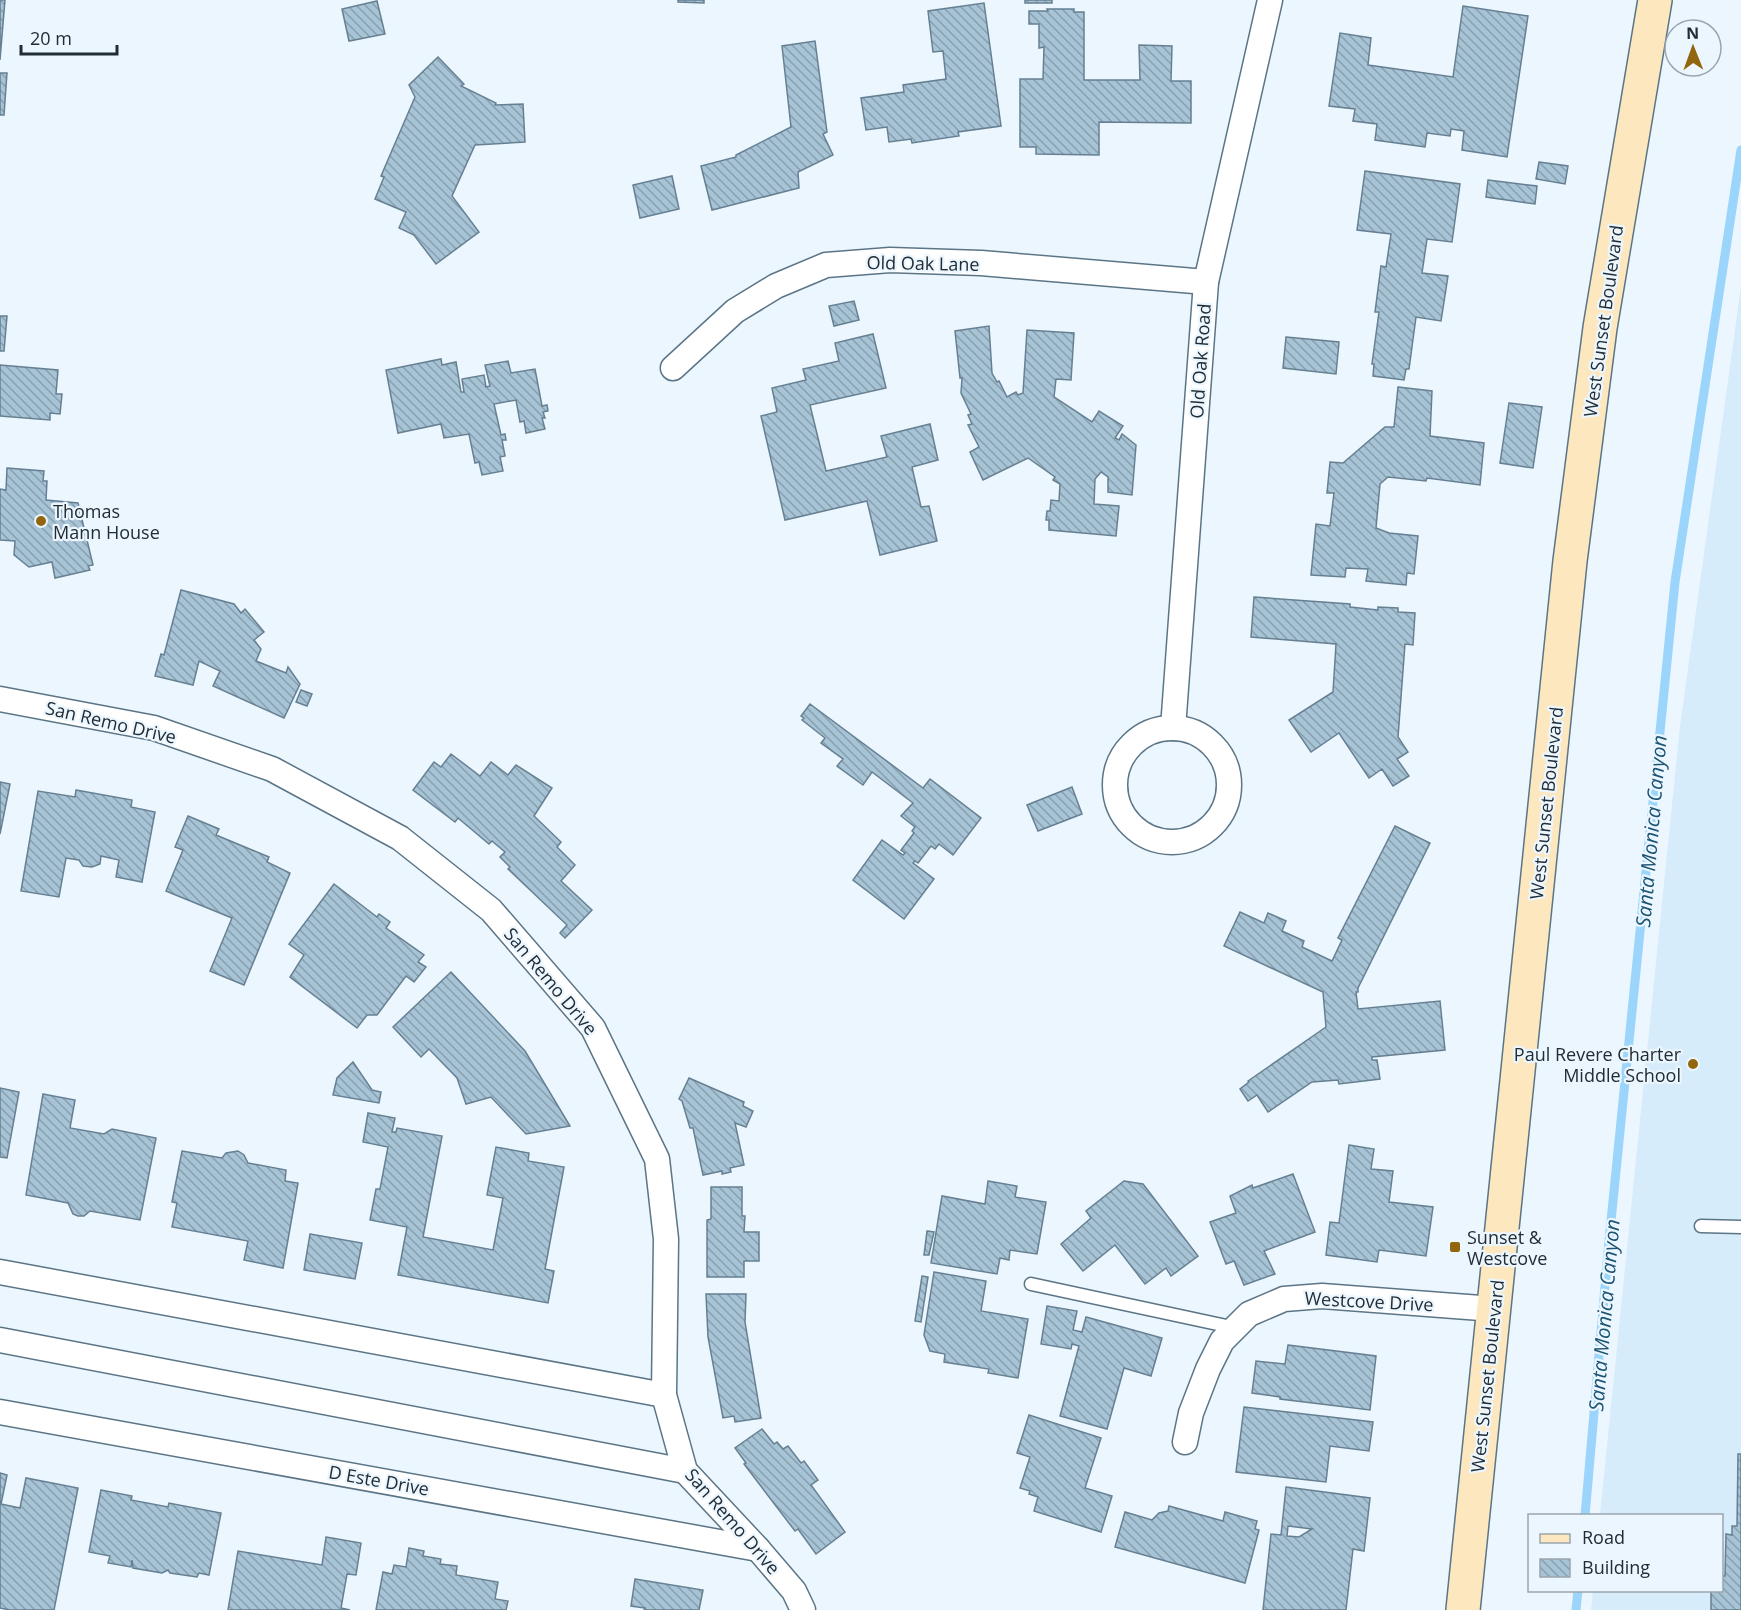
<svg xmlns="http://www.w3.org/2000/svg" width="1741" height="1610" viewBox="0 0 1741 1610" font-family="'Open Sans',sans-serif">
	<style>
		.built { fill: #d6ecfa }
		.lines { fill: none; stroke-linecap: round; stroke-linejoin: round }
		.stream { stroke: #9bd5fb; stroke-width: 9 }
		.building { fill: url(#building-back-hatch); stroke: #668092; stroke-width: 1.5; fill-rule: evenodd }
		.lane-casing { stroke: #5b7586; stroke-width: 15 }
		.street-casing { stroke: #5b7586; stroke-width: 27 }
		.secondary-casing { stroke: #5b7586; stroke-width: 36 }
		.lane { stroke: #fff; stroke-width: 12 }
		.street { stroke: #fff; stroke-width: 24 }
		.secondary { stroke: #fce7bf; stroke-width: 33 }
		.poi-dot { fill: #91660f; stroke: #ebf6fe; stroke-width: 2 }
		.labels { text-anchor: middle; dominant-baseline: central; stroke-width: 4.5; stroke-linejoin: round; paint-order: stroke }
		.street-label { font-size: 18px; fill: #212c34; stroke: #ebf6fe }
		.poi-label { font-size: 18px; fill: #212c34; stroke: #ebf6fe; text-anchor: start }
		.water-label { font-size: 20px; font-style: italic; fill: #1c5474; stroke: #ebf6fe }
	</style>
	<defs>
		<pattern id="building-back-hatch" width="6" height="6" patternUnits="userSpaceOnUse" patternTransform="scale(1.5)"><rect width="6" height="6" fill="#a7c3d6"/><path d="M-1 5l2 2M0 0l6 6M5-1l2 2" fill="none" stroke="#889fae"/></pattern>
	</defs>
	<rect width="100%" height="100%" fill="#ebf6fe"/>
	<polygon class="built" points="1741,287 1741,1610 1591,1610 1593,1591 1722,1590 1722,1516 1600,1515 1680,726"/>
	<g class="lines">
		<g class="stream">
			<polyline points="1585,1516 1609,1241 1675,582 1741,150"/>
			<polyline points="1576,1610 1578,1590"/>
		</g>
	</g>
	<g class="building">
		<polygon points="0,0 5,0 0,60"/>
		<polygon points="678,0 704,0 704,3 678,2"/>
		<rect x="1025" y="0" width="27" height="3"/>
		<polygon points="377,1 385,34 349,41 342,9"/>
		<polygon points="984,3 1001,126 958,132 959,136 912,143 911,139 889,142 887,127 866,130 861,98 904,92 903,85 946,79 943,51 933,52 928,11"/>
		<polygon points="1463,6 1528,16 1507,157 1462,150 1464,131 1451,129 1450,136 1427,133 1425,147 1375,140 1377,124 1353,121 1355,109 1329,106 1340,33 1371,38 1368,65 1453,77"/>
		<polygon points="1047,9 1074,9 1074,12 1084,12 1084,80 1140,80 1139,45 1172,46 1171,81 1191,81 1191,123 1099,122 1099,155 1036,154 1036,147 1020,147 1020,79 1043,79 1044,47 1039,48 1039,24 1029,24 1029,11 1048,11"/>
		<polygon points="815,41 827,132 823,134 833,155 798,172 799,188 712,210 701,166 736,157 736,155 791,127 782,46"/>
		<polygon points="438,57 464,84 461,86 496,103 495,105 523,104 525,142 475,145 452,196 479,232 436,264 414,235 399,228 406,212 375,199 384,177 381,176 415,97 409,85"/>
		<polygon points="0,73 7,73 4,115 0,115"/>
		<polygon points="1539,162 1568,166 1565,184 1536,179"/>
		<polygon points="1365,171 1460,184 1452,242 1427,239 1422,273 1448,276 1441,321 1416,317 1409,369 1406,369 1404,380 1373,376 1374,364 1372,364 1379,312 1375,312 1381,266 1386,267 1391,234 1357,230"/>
		<polygon points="672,176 679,209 640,218 633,185"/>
		<polygon points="1488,180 1537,186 1535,204 1486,197"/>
		<polygon points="854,301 859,320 834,326 829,306"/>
		<polygon points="0,316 7,316 4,351 0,351"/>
		<polygon points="989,326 992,373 997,382 999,381 1007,397 1016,392 1018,395 1023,393 1027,330 1074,333 1071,380 1056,379 1054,397 1092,422 1099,411 1123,426 1115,438 1119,440 1122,434 1136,445 1132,495 1108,492 1108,477 1101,472 1095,479 1094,504 1119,506 1116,536 1049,530 1049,520 1046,520 1047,511 1050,511 1051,500 1059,501 1060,484 1053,480 1055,477 1028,458 983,480 970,452 979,447 968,425 972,424 968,415 971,414 961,393 962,378 960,378 955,331"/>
		<polygon points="873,334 886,388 810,405 826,471 887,457 881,436 930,424 938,460 912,467 921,507 929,506 937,541 880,555 867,501 785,520 761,416 777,412 772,388 806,380 803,369 839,361 835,343"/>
		<polygon points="1286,337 1339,342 1336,374 1283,368"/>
		<polygon points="441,359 442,365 456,362 461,392 464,392 462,379 484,375 486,387 490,386 485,365 508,361 511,373 535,369 542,406 547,405 548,411 543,412 545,418 542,418 545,429 526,433 524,421 520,422 516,400 494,404 501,435 505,434 506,440 502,440 505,456 500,457 503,471 482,475 479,462 475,463 469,434 444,438 441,424 398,433 386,370"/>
		<polygon points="0,365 58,370 56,394 62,394 60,414 50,413 50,420 0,416"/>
		<polygon points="1398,387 1432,391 1430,436 1484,443 1480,485 1427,478 1426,481 1388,477 1380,484 1376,528 1389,533 1418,536 1414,574 1407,573 1406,585 1366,581 1368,569 1346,568 1345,577 1311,575 1316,524 1330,526 1334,493 1327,493 1330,462 1343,463 1385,427 1394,427"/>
		<polygon points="1509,403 1542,407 1533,468 1500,463"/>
		<polygon points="7,468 44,471 43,481 47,481 46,500 78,503 93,565 88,566 90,570 55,578 52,562 29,567 14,555 15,541 0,540 0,489 6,490"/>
		<polygon points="181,590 234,604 241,613 245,609 264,632 254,640 261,649 256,661 286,673 288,667 300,684 284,718 213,686 220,671 199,661 193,685 155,676 161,654 164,655"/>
		<polygon points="1254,597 1350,604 1350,607 1378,610 1378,607 1398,608 1398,612 1415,613 1413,645 1405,644 1398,737 1408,752 1397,759 1409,776 1393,786 1382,769 1369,778 1339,733 1311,752 1289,720 1333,692 1336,644 1251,637"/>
		<polygon points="301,690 312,694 307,706 296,702"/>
		<polygon points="810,704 923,788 930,779 981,818 953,855 939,844 935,849 931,846 918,863 915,861 913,863 934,879 904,919 853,880 882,840 903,855 905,853 901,850 914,833 912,831 915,827 901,816 913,803 872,772 863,785 837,766 843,759 821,743 825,738 802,720 804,718 801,716"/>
		<polygon points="451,754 480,776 491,762 508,775 516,765 552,788 534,816 561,842 557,847 575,865 561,881 592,910 565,938 560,933 567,925 508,869 510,867 500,857 505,852 492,841 489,844 458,818 455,822 413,790 434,762 441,767"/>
		<polygon points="0,782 10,784 0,834"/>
		<polygon points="1072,787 1082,814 1038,831 1027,805"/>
		<polygon points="76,790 132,800 131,807 155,812 142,882 116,877 119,860 101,856 100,864 92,867 83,866 79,860 66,858 59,897 21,891 38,791 75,797"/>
		<polygon points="188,816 219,829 216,835 269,857 267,862 290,873 244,985 210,971 232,918 166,891 183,850 175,847"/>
		<polygon points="1395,826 1430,843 1358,988 1358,992 1356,992 1358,1009 1440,1001 1445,1050 1372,1057 1372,1060 1377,1060 1380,1079 1339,1084 1338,1080 1312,1082 1268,1112 1257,1095 1248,1101 1240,1089 1249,1082 1248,1081 1326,1027 1323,992 1224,946 1240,912 1264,923 1268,913 1286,921 1282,931 1304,941 1302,947 1332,961 1342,940 1338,938"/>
		<polygon points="334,884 377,917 379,914 390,922 386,928 424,955 418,962 426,967 414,982 406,976 377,1015 367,1015 357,1028 290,977 304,955 289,944"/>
		<polygon points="451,972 525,1051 570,1126 526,1134 491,1097 466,1104 457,1078 429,1049 421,1057 393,1027"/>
		<polygon points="353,1062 372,1090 381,1092 379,1103 333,1095 337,1078"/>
		<polygon points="689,1078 744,1102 743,1106 753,1111 746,1127 735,1123 744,1165 730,1168 731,1172 722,1174 722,1171 703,1175 693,1128 690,1128 682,1101 679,1099"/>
		<polygon points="0,1088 19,1092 7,1158 0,1157"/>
		<polygon points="43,1094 75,1100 70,1128 104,1134 112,1129 156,1138 140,1220 90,1211 84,1216 78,1216 73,1214 68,1203 26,1195"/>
		<polygon points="368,1113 395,1118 392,1132 396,1132 397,1128 442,1136 423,1237 493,1250 503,1198 487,1195 496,1147 529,1153 528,1161 564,1167 545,1269 554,1271 548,1303 398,1275 407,1227 370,1220 376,1189 380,1189 388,1147 363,1142"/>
		<polygon points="1349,1145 1374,1149 1371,1169 1393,1171 1389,1202 1433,1207 1426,1256 1379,1250 1377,1262 1326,1255 1330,1222 1339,1223"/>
		<polygon points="182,1151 222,1158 226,1153 238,1151 244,1155 248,1163 286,1170 285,1181 298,1183 283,1268 244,1260 248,1241 172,1227 177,1203 172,1202"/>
		<polygon points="1293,1174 1315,1232 1264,1251 1275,1274 1244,1285 1234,1261 1226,1264 1210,1222 1236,1213 1230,1196 1252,1185 1253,1188"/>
		<polygon points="988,1181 1017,1186 1015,1197 1046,1202 1037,1254 1010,1250 1009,1260 1000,1258 997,1274 931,1263 942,1196 985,1204"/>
		<polygon points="1124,1181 1143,1184 1198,1256 1171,1276 1166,1268 1145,1284 1115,1245 1083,1271 1061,1244 1091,1218 1086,1211"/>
		<polygon points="711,1187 742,1187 742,1216 745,1216 744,1232 759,1232 759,1261 744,1261 744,1277 707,1277 707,1220 711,1219"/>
		<polygon points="927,1231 934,1232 929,1255 924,1255"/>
		<polygon points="310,1234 362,1243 355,1279 304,1270"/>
		<polygon points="934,1272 986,1281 981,1311 1028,1319 1018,1378 988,1373 989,1369 944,1362 945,1354 930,1351 924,1335"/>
		<polygon points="922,1276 928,1277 921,1322 915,1321"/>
		<polygon points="706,1294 746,1294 745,1322 761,1418 735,1422 734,1416 723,1418 708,1337"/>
		<polygon points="1047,1306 1077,1311 1073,1330 1082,1332 1086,1317 1162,1338 1151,1376 1124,1368 1107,1429 1060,1416 1079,1346 1072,1344 1071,1349 1041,1344"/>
		<polygon points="1288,1345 1376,1356 1370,1410 1280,1399 1280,1397 1252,1393 1256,1361 1285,1364"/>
		<polygon points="1244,1407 1373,1422 1369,1451 1330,1446 1326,1482 1236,1472"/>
		<polygon points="1029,1415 1101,1438 1085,1488 1112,1496 1101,1532 1034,1511 1038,1497 1029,1494 1030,1491 1020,1488 1030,1457 1017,1453"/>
		<polygon points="762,1429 774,1444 777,1442 783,1449 788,1446 801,1463 804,1461 818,1480 811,1485 845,1532 816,1554 798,1529 795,1531 744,1464 746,1463 735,1448"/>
		<polygon points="1738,1454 1741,1454 1741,1610 1711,1610 1711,1590 1722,1590 1722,1576 1725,1576 1726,1534 1732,1535 1732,1526 1737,1526"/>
		<polygon points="0,1473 7,1475 1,1504 20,1508 26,1478 78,1488 54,1610 10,1610 0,1608"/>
		<path d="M1286 1487 1370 1498 1364 1551 1353 1549 1346 1610H1263L1271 1534 1281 1535ZM1288 1526 1312 1529 1299 1537 1287 1536Z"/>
		<polygon points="101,1490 132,1496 131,1500 168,1507 169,1503 221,1513 209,1575 199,1573 197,1577 170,1573 168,1570 162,1573 133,1568 132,1560 131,1567 108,1563 110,1556 89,1552"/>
		<polygon points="1169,1506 1223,1521 1225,1512 1257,1521 1255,1529 1259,1530 1245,1583 1115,1547 1125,1512 1152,1520 1159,1513 1168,1511"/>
		<polygon points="326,1537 361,1543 356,1575 347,1574 341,1608 350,1610 228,1610 238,1551 322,1565"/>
		<polygon points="409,1548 424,1551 423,1556 441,1559 440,1564 457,1566 456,1575 498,1582 495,1599 508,1601 506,1610 376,1610 383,1572 392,1574 394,1565 406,1567"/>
		<polygon points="635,1579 703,1590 699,1610 644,1610 645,1608 631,1606"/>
	</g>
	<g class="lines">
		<g class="lane-casing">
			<g id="lane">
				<polyline points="1701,1226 1741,1227"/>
				<polyline points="1031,1284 1236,1328"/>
			</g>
		</g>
		<g class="street-casing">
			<g id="street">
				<polyline points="673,368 735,311 776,286 826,265 890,260 981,263 1206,282"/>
				<polyline points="0,699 154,728 272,769 400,838 491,910 593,1028 657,1159 666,1239 664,1395 685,1471 758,1549 794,1591 803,1610"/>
				<polyline points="1173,728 1206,282 1270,0"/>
				<circle cx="1172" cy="785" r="57"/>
				<polyline points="0,1272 664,1395"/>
				<polyline points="0,1340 685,1471"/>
				<polyline points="0,1412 758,1549"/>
				<polyline points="1185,1442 1191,1413 1208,1369 1222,1341 1249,1314 1284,1299 1322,1296 1494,1309"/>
			</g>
		</g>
		<g class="secondary-casing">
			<polyline id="secondary" points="1463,1610 1570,561 1600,328 1655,0"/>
		</g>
		<use href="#lane" class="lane"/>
		<use href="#street" class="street"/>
		<use href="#secondary" class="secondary"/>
	</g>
	<g class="poi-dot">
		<circle cx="41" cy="521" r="6"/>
		<circle cx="1693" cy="1064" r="6"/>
		<rect x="1449" y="1241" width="12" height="12" rx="3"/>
	</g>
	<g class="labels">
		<g class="street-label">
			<text transform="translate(923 263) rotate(1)">Old Oak Lane</text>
			<text transform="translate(1603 321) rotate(-82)">West Sunset Boulevard</text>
			<text transform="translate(1200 361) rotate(-86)">Old Oak Road</text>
			<text transform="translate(111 722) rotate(13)">San Remo Drive</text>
			<text transform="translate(1546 803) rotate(-84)">West Sunset Boulevard</text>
			<text transform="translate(551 981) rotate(50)">San Remo Drive</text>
			<text transform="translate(1369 1301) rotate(3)">Westcove Drive</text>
			<text transform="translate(1487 1376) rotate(-84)">West Sunset Boulevard</text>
			<text transform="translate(379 1480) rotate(10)">D Este Drive</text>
			<text transform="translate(733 1521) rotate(49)">San Remo Drive</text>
		</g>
		<g class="poi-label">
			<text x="53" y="511">Thomas<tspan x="53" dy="21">Mann House</tspan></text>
			<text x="1681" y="1054" text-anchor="end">Paul Revere Charter<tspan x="1681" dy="21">Middle School</tspan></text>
			<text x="1467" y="1237">Sunset &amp;<tspan x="1467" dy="21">Westcove</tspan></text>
		</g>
		<g class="water-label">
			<text transform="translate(1651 831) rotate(-85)">Santa Monica Canyon</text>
			<text transform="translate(1604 1315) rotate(-85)">Santa Monica Canyon</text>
		</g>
	</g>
	<rect x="1528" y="1514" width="195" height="78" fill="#ebf6fe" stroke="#9aa5ad" stroke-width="1.5"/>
	<rect x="1540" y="1534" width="30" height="9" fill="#fce7bf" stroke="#9aa5ad" stroke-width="1.5"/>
	<text x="1582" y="1544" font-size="18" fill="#212c34">Road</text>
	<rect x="1540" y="1559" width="30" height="18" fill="url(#building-back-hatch)" stroke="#9aa5ad" stroke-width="1.5"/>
	<text x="1582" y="1574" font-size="18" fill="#212c34">Building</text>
	<g transform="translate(1693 48) rotate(359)"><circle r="28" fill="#ebf6fe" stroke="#9aa5ad" stroke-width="1.5"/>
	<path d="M0-4.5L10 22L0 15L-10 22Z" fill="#91660f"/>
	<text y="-9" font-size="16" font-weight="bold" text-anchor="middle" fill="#212c34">N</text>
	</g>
	<path d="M21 45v9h96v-9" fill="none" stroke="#212c34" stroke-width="3"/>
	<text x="30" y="45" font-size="18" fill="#212c34" stroke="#ebf6fe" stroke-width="4.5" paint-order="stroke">20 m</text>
</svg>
